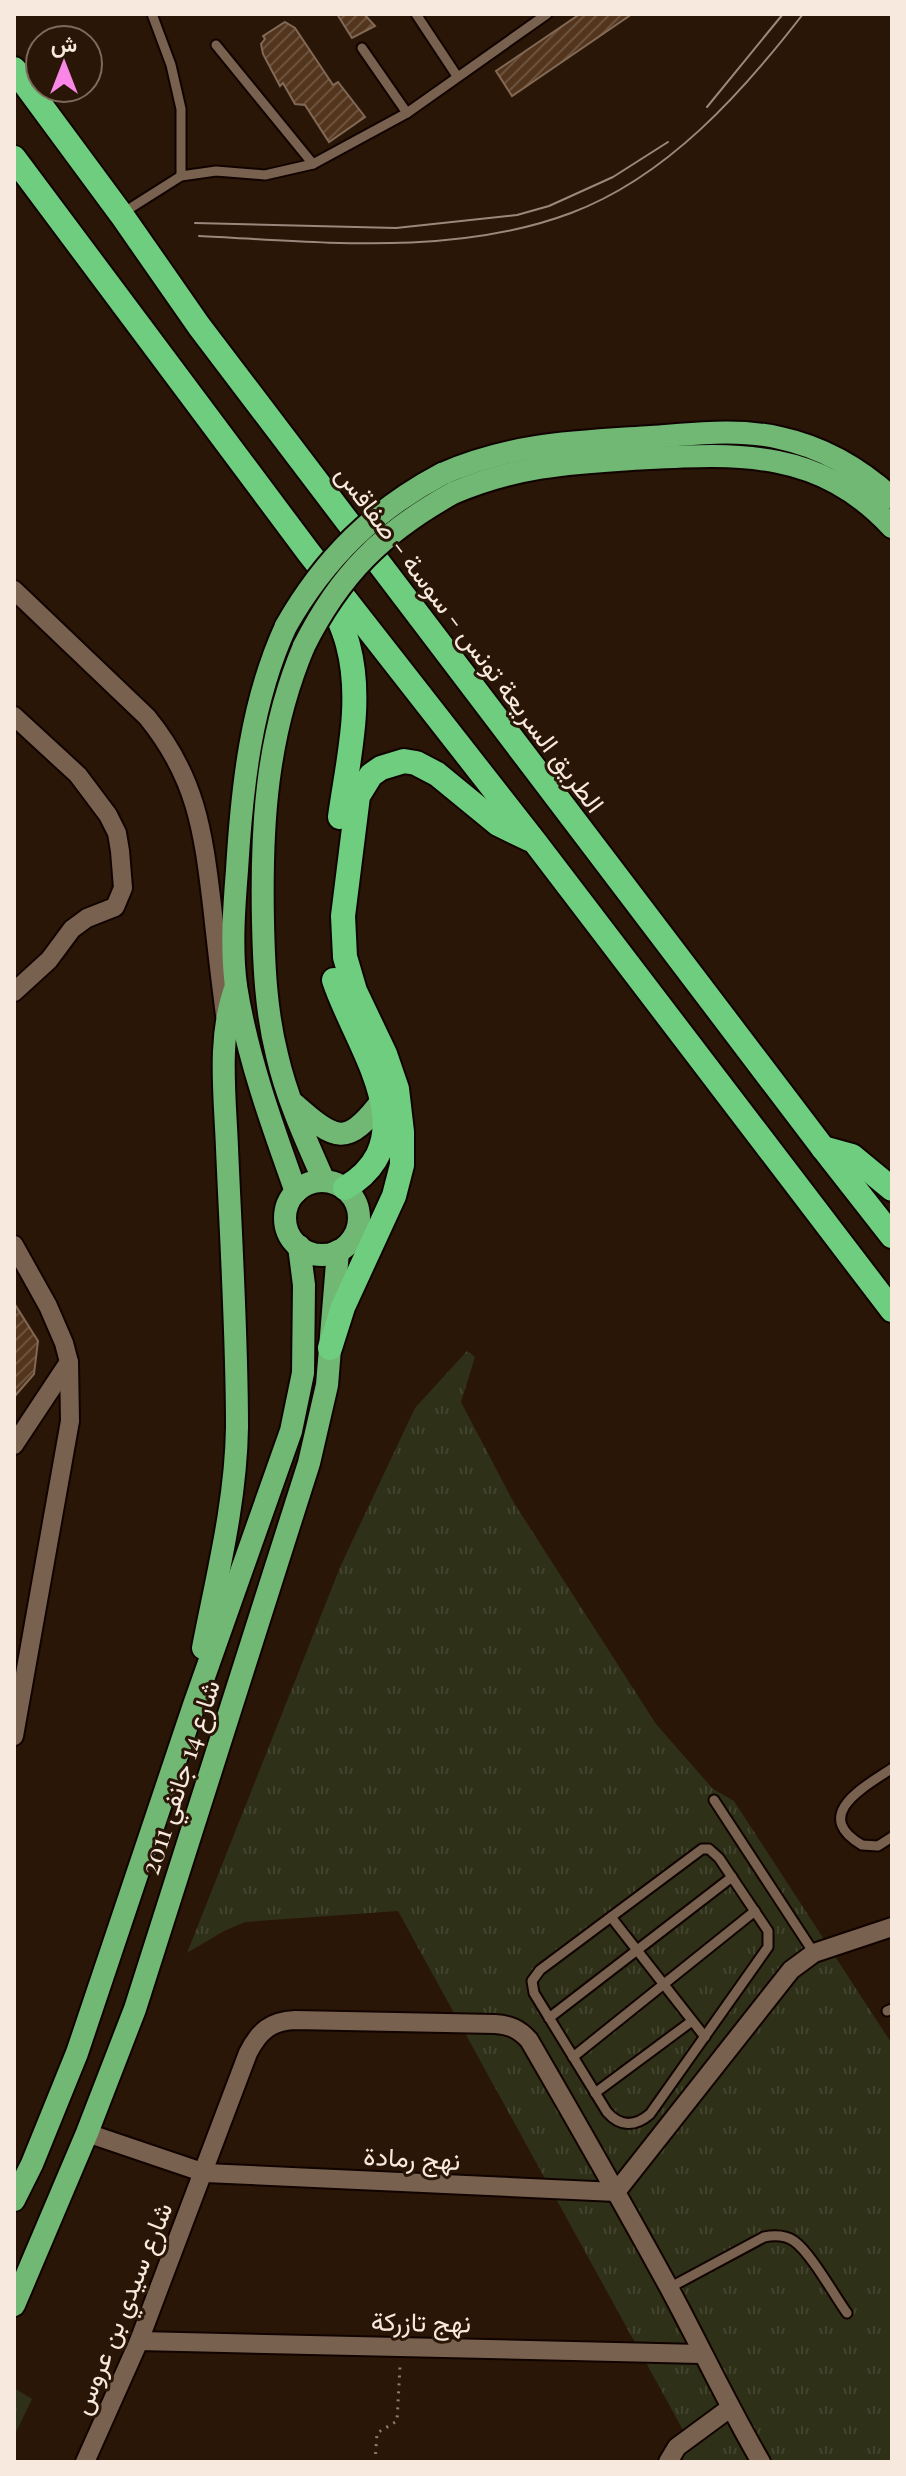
<svg xmlns="http://www.w3.org/2000/svg" width="906" height="2476" viewBox="0 0 906 2476" font-family="'Playfair Display',Vazirmatn,serif">
	<style>
		.grass { fill: url(#grass-tufts) }
		.building { fill: url(#building-hatch); stroke: #816956; stroke-width: 2 }
		.lines { fill: none; stroke-linecap: round; stroke-linejoin: round }
		.service-casing { stroke: #110300; stroke-width: 13 }
		.minor-casing { stroke: #110300; stroke-width: 22 }
		.trunk-casing { stroke: #110300; stroke-width: 26 }
		.motorway-casing { stroke: #110300; stroke-width: 28 }
		.path { stroke: #8e7d6f; stroke-width: 3; stroke-dasharray: 2 6; stroke-linecap: butt }
		.service { stroke: #79614f; stroke-width: 9 }
		.minor { stroke: #79614f; stroke-width: 18 }
		.trunk { stroke: #70b874; stroke-width: 22 }
		.motorway { stroke: #6ecd7e; stroke-width: 24 }
		.tram { stroke: #99887b; stroke-width: 2 }
		.trunk-bridge-casing { stroke: #110300; stroke-width: 26; stroke-linecap: butt }
		.trunk-bridge { stroke: #70b874; stroke-width: 22 }
		.labels { text-anchor: middle; dominant-baseline: central; stroke-width: 6; stroke-linejoin: round; paint-order: stroke }
		.street-label { font-size: 26px; fill: #f7e9de; stroke: #2a1606 }
	</style>
	<defs>
		<pattern id="grass-tufts" width="24" height="20" patternUnits="userSpaceOnUse" patternTransform="scale(2)"><rect width="24" height="20" fill="#2e3018"/><path d="M3 7l-1-3M5 7V3M7 7l1-3M15 17l-1-3M17 17v-4M19 17l1-3" fill="none" stroke="#43442e"/></pattern>
		<pattern id="building-hatch" width="6" height="6" patternUnits="userSpaceOnUse" patternTransform="scale(2)"><rect width="6" height="6" fill="#53351d"/><path d="M-1 1l2-2M0 6l6-6M5 7l2-2" fill="none" stroke="#6c523d"/></pattern>
	</defs>
	<rect width="100%" height="100%" fill="#2a1606"/>
	<g class="grass">
		<polygon points="467,1351 475,1357 461,1402 514,1503 656,1724 713,1789 734,1801 892,2044 892,2462 683,2462 683,2430 398,1911 245,1922 224,1931 187,1953 341,1565 415,1408"/>
		<polygon points="14,2388 32,2399 14,2436"/>
	</g>
	<g class="building">
		<polygon points="337,14 364,14 375,26 352,38"/>
		<polygon points="580,14 632,14 512,96 496,71"/>
		<polygon points="285,22 295,28 333,85 338,82 365,117 329,142 305,105 295,104 283,83 280,86 263,54 261,44 265,39 263,36"/>
		<polygon points="14,1303 38,1341 34,1374 14,1397"/>
	</g>
	<g class="lines">
		<g class="service-casing">
			<g id="service">
				<polyline points="152,14 171,65 181,109 181,176"/>
				<polyline points="416,14 457,76"/>
				<polyline points="216,45 313,164"/>
				<polyline points="362,48 407,113"/>
				<polyline points="121,214 181,176 216,171 265,175 313,164 407,113 547,14"/>
				<path d="M892 1770 891 1769C866 1786 810 1815 862 1845L878 1846 892 1837"/>
				<polyline points="714,1800 814,1953"/>
				<path d="M702 1849H709L719 1858 768 1931V1947L650 2114C635 2127 620 2127 607 2112L534 1993 532 1981 540 1970Z"/>
				<polyline points="611,1917 705,2037"/>
				<polyline points="887,2011 892,2009"/>
				<polyline points="549,2018 732,1877"/>
				<polyline points="573,2057 755,1911"/>
				<polyline points="595,2093 692,2021"/>
				<path d="M669 2288 764 2237C774 2235 785 2235 794 2241 811 2253 834 2295 847 2313"/>
			</g>
		</g>
		<g class="minor-casing">
			<g id="minor">
				<path d="M14 590 147 717C196 777 203 830 212 905 216 941 220 978 225 1015"/>
				<polyline points="14,716 78,775 108,815 117,833 120,851 123,888 115,907 87,918 72,929 49,960 14,992"/>
				<polyline points="14,1245 48,1306 64,1343 69,1362 70,1421 14,1736"/>
				<polyline points="14,1445 69,1362"/>
				<polyline points="87,2133 205,2173 616,2192 791,1970 814,1953 892,1927"/>
				<polyline points="139,2341 701,2354"/>
				<path d="M85 2462 139 2341 248 2053C259 2031 271 2021 295 2020L495 2024C510 2025 519 2029 529 2040 576 2121 622 2202 667 2284 699 2343 727 2404 761 2462"/>
				<polyline points="668,2462 677,2447 730,2408"/>
			</g>
		</g>
		<g class="trunk-casing">
			<g id="trunk">
				<path d="M442 474C514 443 575 442 651 437 694 434 737 428 780 438 822 447 860 469 892 498"/>
				<path d="M453 493C514 467 566 463 632 459 733 454 817 446 892 527"/>
				<path d="M286 626C251 702 242 787 237 870 234 908 231 948 236 986 247 1056 272 1125 296 1192"/>
				<path d="M304 646C266 736 261 826 263 922 264 967 266 1011 277 1055 287 1099 306 1140 324 1181"/>
				<path d="M294 1104C336 1141 347 1148 383 1099"/>
				<circle cx="322" cy="1218" r="37"/>
				<path d="M203 1648C217 1576 236 1502 237 1427 237 1334 231 1241 227 1148 225 1095 217 1037 236 986"/>
				<polyline points="14,2200 32,2164 77,2053 194,1705 291,1431 303,1373 304,1285 299,1246"/>
				<polyline points="14,2305 87,2133 135,2009 309,1463 327,1385 338,1251"/>
			</g>
		</g>
		<g class="motorway-casing">
			<g id="motorway">
				<polyline points="14,69 121,214 199,326 823,1148 892,1236"/>
				<polyline points="14,158 309,553 535,842 892,1310"/>
				<path d="M325 588C333 606 343 625 348 645 363 701 348 760 340 817"/>
				<path d="M334 980C355 1045 430 1138 345 1188"/>
				<polyline points="823,1148 852,1156 892,1189"/>
				<polyline points="330,1348 343,1307 394,1196 402,1165 402,1132 397,1089 385,1054 355,991 345,957 343,916 358,796 371,775 381,768 404,761 416,763 437,774 498,824 529,839"/>
			</g>
		</g>
		<polyline class="path" points="375,2462 377,2433 397,2421 400,2366"/>
		<use href="#service" class="service"/>
		<use href="#minor" class="minor"/>
		<use href="#trunk" class="trunk"/>
		<use href="#motorway" class="motorway"/>
		<g class="tram">
			<polyline points="707,107 783,14"/>
			<polyline points="195,223 396,228 517,215 549,206 613,177 668,142"/>
			<path d="M199 236C322 242 454 257 571 213 667 177 742 93 803 14"/>
		</g>
		<g class="trunk-bridge-casing">
			<g id="trunk-bridge">
				<path d="M286 626C324 559 374 510 442 474"/>
				<path d="M304 646C340 574 383 532 453 493"/>
			</g>
		</g>
		<use href="#trunk-bridge" class="trunk-bridge"/>
	</g>
	<g class="labels">
		<g class="street-label">
			<text transform="translate(471 638) rotate(53)">الطريق السريعة تونس - سوسة - صفاقس</text>
			<text transform="translate(179 1777) rotate(-72)">شارع 14 جانفي 2011</text>
			<text transform="translate(412 2157) rotate(3)">نهج رمادة</text>
			<text transform="translate(121 2308) rotate(-68)">شارع سيدي بن عروس</text>
			<text transform="translate(421 2321) rotate(1)">نهج تازركة</text>
		</g>
	</g>
	<rect width="906" height="2476" fill="none" stroke="#f7e9de" stroke-width="32"/>
	<g transform="translate(64 64)"><circle r="38" fill="#2a1606" stroke="#7c6a5c" stroke-width="2"/>
	<path d="M0-6L14 30L0 20L-14 30Z" fill="#fa87e7"/>
	<text y="-12" font-size="22" font-weight="bold" text-anchor="middle" fill="#f7e9de">ش</text>
	</g>
</svg>
